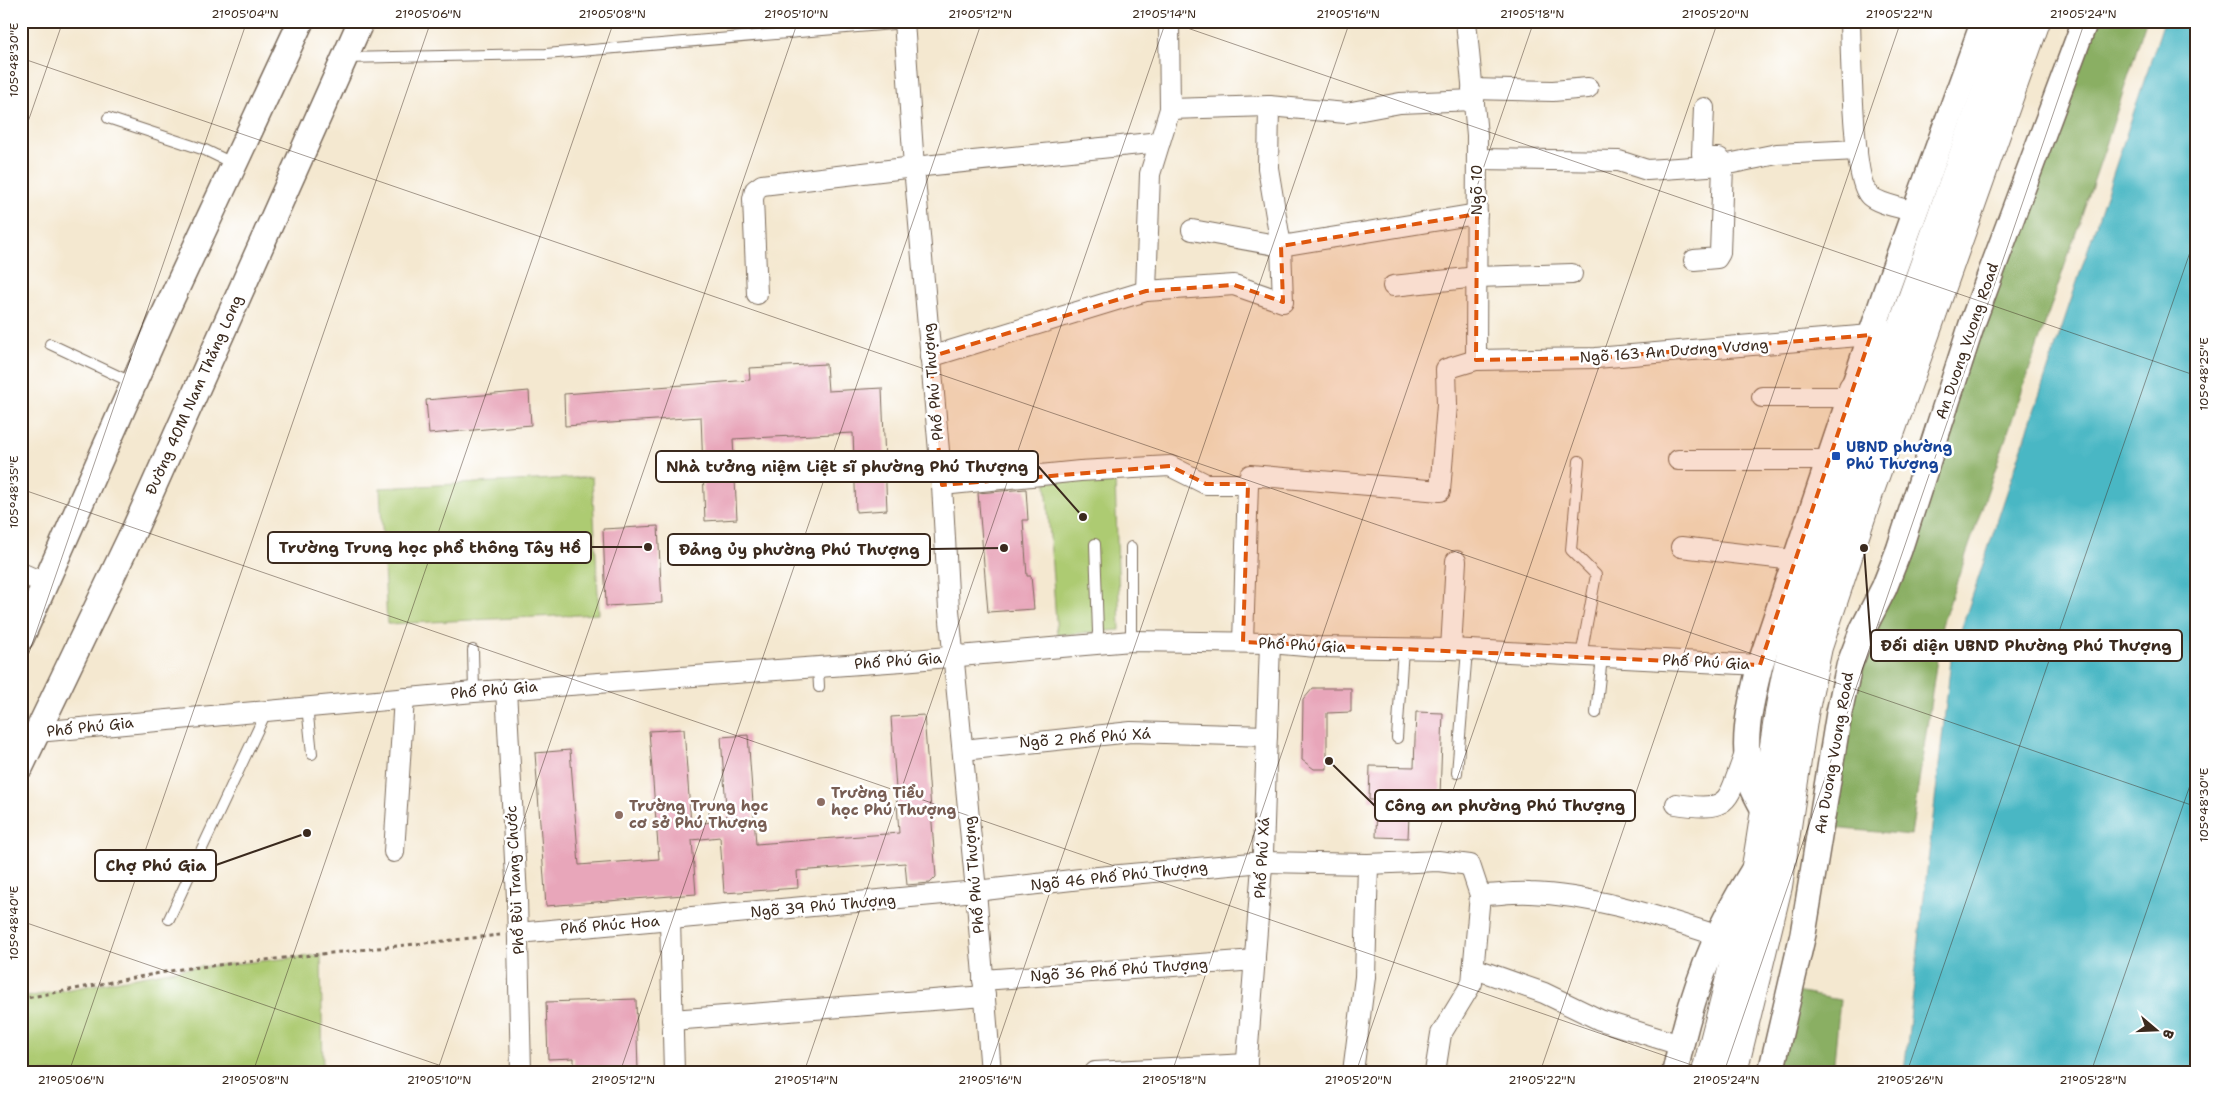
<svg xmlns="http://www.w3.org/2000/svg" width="2218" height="1093" viewBox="0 0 2218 1093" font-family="'Shantell Sans',sans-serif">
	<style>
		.green { fill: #adcb72; stroke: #747a48 }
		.forest { fill: #8aaf64; stroke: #626c41 }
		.water { fill: #4ab7c4; stroke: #427071 }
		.building { fill: #e8a6ba }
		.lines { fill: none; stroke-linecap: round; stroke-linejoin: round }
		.service-casing { stroke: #7c6c5c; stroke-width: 12 }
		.minor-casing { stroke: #7c6c5c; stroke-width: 22 }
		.tertiary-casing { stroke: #7c6c5c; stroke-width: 28 }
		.primary-casing { stroke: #7c6c5c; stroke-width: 30 }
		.path { stroke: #7c6c5c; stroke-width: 3; stroke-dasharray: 4 4; stroke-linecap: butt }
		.service { stroke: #fff; stroke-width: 10 }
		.minor { stroke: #fff; stroke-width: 20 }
		.tertiary { stroke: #fff; stroke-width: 25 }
		.primary { stroke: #fff; stroke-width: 28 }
		.marked { fill: #df570d; fill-opacity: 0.2; stroke: #df570d; stroke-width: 4; stroke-dasharray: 10 6; stroke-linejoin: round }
		.ticks { fill: none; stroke: #3b2a1e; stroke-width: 1; stroke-opacity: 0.45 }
		.transit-dot { fill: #1a4fb4; stroke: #fff; stroke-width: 2 }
		.education-dot { fill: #8d6e63; stroke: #fff; stroke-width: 2 }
		.labels { text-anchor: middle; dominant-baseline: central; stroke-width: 5; stroke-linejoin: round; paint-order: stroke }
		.street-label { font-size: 15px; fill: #3b2a1e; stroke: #fff }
		.transit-label { font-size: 15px; font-weight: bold; fill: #164399; stroke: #fff; text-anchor: start }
		.education-label { font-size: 15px; font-weight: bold; fill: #785e54; stroke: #fff; text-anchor: start }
		.leader { fill: none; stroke: #3b2a1e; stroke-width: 2 }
		.callout-dot { fill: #3b2a1e; stroke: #fff; stroke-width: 2 }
		.callout { fill: #fff; stroke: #3b2a1e; stroke-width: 2 }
		.callout-label { font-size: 16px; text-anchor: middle; font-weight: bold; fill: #3b2a1e }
		.neatline { fill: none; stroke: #3b2a1e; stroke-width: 2 }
		.ticks-label { font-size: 12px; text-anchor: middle; fill: #3b2a1e }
	</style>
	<rect width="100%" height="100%" fill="#fff"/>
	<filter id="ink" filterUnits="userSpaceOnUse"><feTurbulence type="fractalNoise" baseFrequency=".02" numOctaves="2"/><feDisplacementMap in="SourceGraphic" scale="10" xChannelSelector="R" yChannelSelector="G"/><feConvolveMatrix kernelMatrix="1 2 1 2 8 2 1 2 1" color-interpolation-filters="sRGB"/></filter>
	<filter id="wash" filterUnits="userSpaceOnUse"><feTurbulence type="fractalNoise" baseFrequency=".0096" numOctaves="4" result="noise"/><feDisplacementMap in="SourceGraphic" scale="20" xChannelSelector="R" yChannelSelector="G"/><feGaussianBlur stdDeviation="1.12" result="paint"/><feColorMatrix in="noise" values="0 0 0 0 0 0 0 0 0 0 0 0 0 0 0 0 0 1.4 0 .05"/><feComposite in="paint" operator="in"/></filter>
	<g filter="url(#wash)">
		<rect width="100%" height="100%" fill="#f4e8d0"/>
		<g class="green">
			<polygon points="592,477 599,614 387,624 380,488"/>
			<polygon points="1115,479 1120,630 1057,635 1046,482"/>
			<polygon points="321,955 323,1072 21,1072 21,998 181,969"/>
		</g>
		<g class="forest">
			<polygon points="2084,21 2146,21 2107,142 1942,625 1911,835 1821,827 1849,666"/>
			<polygon points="1790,991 1840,1000 1833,1072 1770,1072"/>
		</g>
		<polygon class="water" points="2164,21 2197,21 2197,1072 1904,1072 1951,660"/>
		<g id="blocks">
			<g class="building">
				<polygon points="826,364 828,391 882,388 887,510 856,512 853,433 733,439 737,519 705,521 701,417 565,426 564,394 750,380 749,368"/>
				<polygon points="529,391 531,425 429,434 426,400"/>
				<polygon points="1026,489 1028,520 1023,520 1027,576 1031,576 1034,609 988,612 978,493"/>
				<polygon points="658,526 662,603 606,606 603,529"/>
				<polygon points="1313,688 1351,688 1351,712 1327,713 1327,769 1314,769 1302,760 1303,700"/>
				<polygon points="1416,712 1443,713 1440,796 1410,795 1408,838 1376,837 1377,800 1369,800 1370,766 1414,767"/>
				<polygon points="924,715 936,877 930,883 907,885 905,863 797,871 798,888 724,893 720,837 692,840 696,894 546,906 535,753 570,750 579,865 659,859 649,731 684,729 691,824 727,821 721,737 748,735 756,844 899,833 891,717"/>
				<polygon points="636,999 638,1072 574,1072 574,1058 548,1059 546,1002"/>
			</g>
		</g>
	</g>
	<g filter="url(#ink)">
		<use href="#blocks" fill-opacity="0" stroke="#7c6c5c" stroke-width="1"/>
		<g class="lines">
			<g class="service-casing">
				<g id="service">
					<polyline points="344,58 546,54 904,23"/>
					<polyline points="108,118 205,150 234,164"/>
					<polyline points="50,344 133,383"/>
					<polyline points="1579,461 1571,550 1596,575 1581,656"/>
					<polyline points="1095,544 1098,632 1096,644"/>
					<polyline points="1131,641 1131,547"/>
					<polyline points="473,650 474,692"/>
					<polyline points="818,667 819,687"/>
					<polyline points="307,706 312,754"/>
					<polyline points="1596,713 1602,657"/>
					<polyline points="1397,738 1403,649"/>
					<polyline points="1457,773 1467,650"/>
					<polyline points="169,919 267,710"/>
				</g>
			</g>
			<g class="minor-casing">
				<g id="minor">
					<polyline points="904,21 914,167 942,485 949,610 976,891 991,1072"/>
					<polyline points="1466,21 1477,135 1476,360"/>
					<path d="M1850 21C1851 50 1852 181 1870 196 1881 205 1901 207 1913 212"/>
					<polyline points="1472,89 1553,91 1588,88"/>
					<polyline points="1704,108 1702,154 1709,158 1719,158 1720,164"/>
					<polyline points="1170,109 1269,106 1346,113 1400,103 1474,100"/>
					<polyline points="1477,159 1619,161 1647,170 1723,165 1777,154 1857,150"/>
					<polyline points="1192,230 1281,246 1268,168 1269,106"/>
					<polyline points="1694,260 1717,258 1720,253 1723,165"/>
					<polyline points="1393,286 1477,277 1572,274"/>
					<polyline points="1146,291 1150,174 1170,109 1169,21"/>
					<polyline points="757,294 753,199 755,190 762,185 914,167 1160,142"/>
					<polyline points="930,357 1146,291 1234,285 1283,302 1281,246 1477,214"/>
					<polyline points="1762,397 1849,397"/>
					<polyline points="1678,460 1829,460"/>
					<polyline points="942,485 1080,471 1170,466 1206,484 1248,484"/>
					<polyline points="1681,547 1794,560"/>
					<polyline points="21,573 44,583"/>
					<polyline points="1243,642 1248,484 1250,475 1440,491 1447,405 1446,369 1476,360 1596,358 1871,335"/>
					<polyline points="1451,649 1456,561"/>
					<polyline points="506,689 517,898 521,1072"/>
					<polyline points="37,732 474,692 902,661 1131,641 1270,643 1317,647 1451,649 1760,665"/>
					<polyline points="963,750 1131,732 1267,736"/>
					<path d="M1676 804C1735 813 1726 799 1746 752"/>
					<polyline points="394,852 404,698"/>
					<path d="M1480 895C1496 895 1513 892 1530 893 1593 895 1656 916 1716 935"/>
					<polyline points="670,920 674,1072"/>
					<polyline points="518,933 976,891 1098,877 1263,862 1368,864 1438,861 1470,865 1480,895 1472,983 1441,1034 1435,1072"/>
					<polyline points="1473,968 1544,993 1600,1020 1680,1045"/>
					<polyline points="983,980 1255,960"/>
					<polyline points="672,1020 985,996"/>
					<polyline points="1095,1072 1247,1064"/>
					<polyline points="1246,1072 1263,853 1270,643"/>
					<polyline points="1353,1072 1365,977 1368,864"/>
				</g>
			</g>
			<g class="tertiary-casing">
				<g id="tertiary">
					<polyline points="21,638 164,315 301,21"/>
					<polyline points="21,766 135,528 361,21"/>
					<path d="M1766 813C1761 804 1755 794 1752 785 1740 744 1750 705 1760 665L1886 291 1984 21"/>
					<path d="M1675 1072C1689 1001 1714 932 1753 871"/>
					<polyline points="1771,1072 1803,934 1839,713 1849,666 1863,629 1884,588 1899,550 1973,321 2085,21"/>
				</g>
			</g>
			<g class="primary-casing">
				<g id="primary">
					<polyline points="1853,388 1864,375 1883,334"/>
					<path d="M1706 1072C1724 1003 1742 935 1756 866 1767 807 1772 748 1783 690 1791 647 1804 607 1817 566L2011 21"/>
					<polyline points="1733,1072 1778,886 1804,714 1818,647 1869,493 2036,21"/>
				</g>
			</g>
			<polyline class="path" points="21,999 181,969 500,935"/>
			<use href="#service" class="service"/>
			<use href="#minor" class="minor"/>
			<use href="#tertiary" class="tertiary"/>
			<use href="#primary" class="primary"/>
		</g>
	</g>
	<path class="marked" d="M1477 214 1476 360 1596 358 1871 335 1760 665 1243 642 1248 484H1206L1170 466 942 485 930 357 1146 291 1234 285 1283 302 1281 246Z"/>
	<path class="ticks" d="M1167 21 2197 376M21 58 2197 807M21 142 63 21M21 489 1712 1072M21 676 247 21M21 921 459 1072M69 1072 431 21M253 1072 614 21M437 1072 798 21M620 1072 982 21M804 1072 1166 21M988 1072 1350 21M1172 1072 1534 21M1356 1072 1718 21M1540 1072 1901 21M1724 1072 2085 21M1907 1072 2197 232M2091 1072 2197 765"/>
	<rect class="transit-dot" x="1831" y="451" width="10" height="10" rx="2.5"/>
	<g class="education-dot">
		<circle cx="821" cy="802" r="5"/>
		<circle cx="619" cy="815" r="5"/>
	</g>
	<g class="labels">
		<g class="street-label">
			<text transform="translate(1477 190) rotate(-90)">Ngõ 10</text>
			<text transform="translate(1967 341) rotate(-71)">An Duong Vuong Road</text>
			<text transform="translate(1674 351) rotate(-4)">Ngõ 163 An Dương Vương</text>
			<text transform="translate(933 382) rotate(-95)">Phố Phú Thượng</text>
			<text transform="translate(194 395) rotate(-66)">Đường 40M Nam Thăng Long</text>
			<text transform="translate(1302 645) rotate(3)">Phố Phú Gia</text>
			<text transform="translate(898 661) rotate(-4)">Phố Phú Gia</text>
			<text transform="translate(1706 662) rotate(3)">Phố Phú Gia</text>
			<text transform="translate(494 690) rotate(-5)">Phố Phú Gia</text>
			<text transform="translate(90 727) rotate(-6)">Phố Phú Gia</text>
			<text transform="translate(1085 738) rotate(-4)">Ngõ 2 Phố Phú Xá</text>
			<text transform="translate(1834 753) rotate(-80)">An Duong Vuong Road</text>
			<text transform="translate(1262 858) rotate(-87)">Phố Phú Xá</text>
			<text transform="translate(974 875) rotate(-95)">Phố Phú Thượng</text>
			<text transform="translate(1119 876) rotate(-6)">Ngõ 46 Phố Phú Thượng</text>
			<text transform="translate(515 880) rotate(-93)">Phố Bùi Trang Chước</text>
			<text transform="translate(823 906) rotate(-5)">Ngõ 39 Phú Thượng</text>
			<text transform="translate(610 925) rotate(-5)">Phố Phúc Hoa</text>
			<text transform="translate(1119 970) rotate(-4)">Ngõ 36 Phố Phú Thượng</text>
		</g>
		<g class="transit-label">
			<text x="1846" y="447">UBND phường<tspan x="1846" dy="17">Phú Thượng</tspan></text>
		</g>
		<g class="education-label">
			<text x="831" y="793">Trường Tiểu<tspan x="831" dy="17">học Phú Thượng</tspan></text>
			<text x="629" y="806">Trường Trung học<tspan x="629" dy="17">cơ sở Phú Thượng</tspan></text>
		</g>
	</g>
	<path class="leader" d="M1083 517L1038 466M648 547L591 547M1004 548L930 549M1864 548L1871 645M1329 761L1375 806M307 833L216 865"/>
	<g class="callout-dot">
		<circle cx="1083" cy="517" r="5"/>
		<circle cx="648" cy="547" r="5"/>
		<circle cx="1004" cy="548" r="5"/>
		<circle cx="1864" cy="548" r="5"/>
		<circle cx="1329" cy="761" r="5"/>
		<circle cx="307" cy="833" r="5"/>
	</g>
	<g class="callout">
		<rect x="656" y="451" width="382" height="31" rx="5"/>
		<rect x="268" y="532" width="323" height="31" rx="5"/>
		<rect x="668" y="534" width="262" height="31" rx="5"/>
		<rect x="1871" y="630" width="311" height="31" rx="5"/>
		<rect x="1375" y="790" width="260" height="31" rx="5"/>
		<rect x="95" y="850" width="121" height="31" rx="5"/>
	</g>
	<g class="callout-label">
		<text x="847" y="472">Nhà tưởng niệm Liệt sĩ phường Phú Thượng</text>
		<text x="430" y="553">Trường Trung học phổ thông Tây Hồ</text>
		<text x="799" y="555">Đảng ủy phường Phú Thượng</text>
		<text x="2026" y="651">Đối diện UBND Phường Phú Thượng</text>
		<text x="1505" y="811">Công an phường Phú Thượng</text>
		<text x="156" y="871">Chợ Phú Gia</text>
	</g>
	<rect width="2218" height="1093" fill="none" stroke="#fff" stroke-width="55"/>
	<g transform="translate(2156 1030) rotate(109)" stroke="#ffffff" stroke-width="4" paint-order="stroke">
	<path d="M0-4L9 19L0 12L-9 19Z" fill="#3b2a1e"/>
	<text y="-8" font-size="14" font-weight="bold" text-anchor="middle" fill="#3b2a1e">B</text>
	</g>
	<rect x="28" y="28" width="2162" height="1038" class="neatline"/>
	<g class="ticks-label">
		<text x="245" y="18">21°05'04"N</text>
		<text x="428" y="18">21°05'06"N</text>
		<text x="612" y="18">21°05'08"N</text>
		<text x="796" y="18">21°05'10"N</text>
		<text x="980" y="18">21°05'12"N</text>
		<text x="1164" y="18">21°05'14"N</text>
		<text x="1348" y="18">21°05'16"N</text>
		<text x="1532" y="18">21°05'18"N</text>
		<text x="1715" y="18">21°05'20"N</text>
		<text x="1899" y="18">21°05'22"N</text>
		<text x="2083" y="18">21°05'24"N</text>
		<text transform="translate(14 60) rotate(-90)" y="4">105°48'30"E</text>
		<text transform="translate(2204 374) rotate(-90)" y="4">105°48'25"E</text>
		<text transform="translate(14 492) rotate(-90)" y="4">105°48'35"E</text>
		<text transform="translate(2204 805) rotate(-90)" y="4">105°48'30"E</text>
		<text transform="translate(14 923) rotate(-90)" y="4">105°48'40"E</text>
		<text x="71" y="1084">21°05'06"N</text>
		<text x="255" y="1084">21°05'08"N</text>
		<text x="439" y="1084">21°05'10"N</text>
		<text x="623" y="1084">21°05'12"N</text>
		<text x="806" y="1084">21°05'14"N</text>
		<text x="990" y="1084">21°05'16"N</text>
		<text x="1174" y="1084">21°05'18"N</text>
		<text x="1358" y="1084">21°05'20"N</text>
		<text x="1542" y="1084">21°05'22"N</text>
		<text x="1726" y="1084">21°05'24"N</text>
		<text x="1910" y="1084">21°05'26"N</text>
		<text x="2093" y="1084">21°05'28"N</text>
	</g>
</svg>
